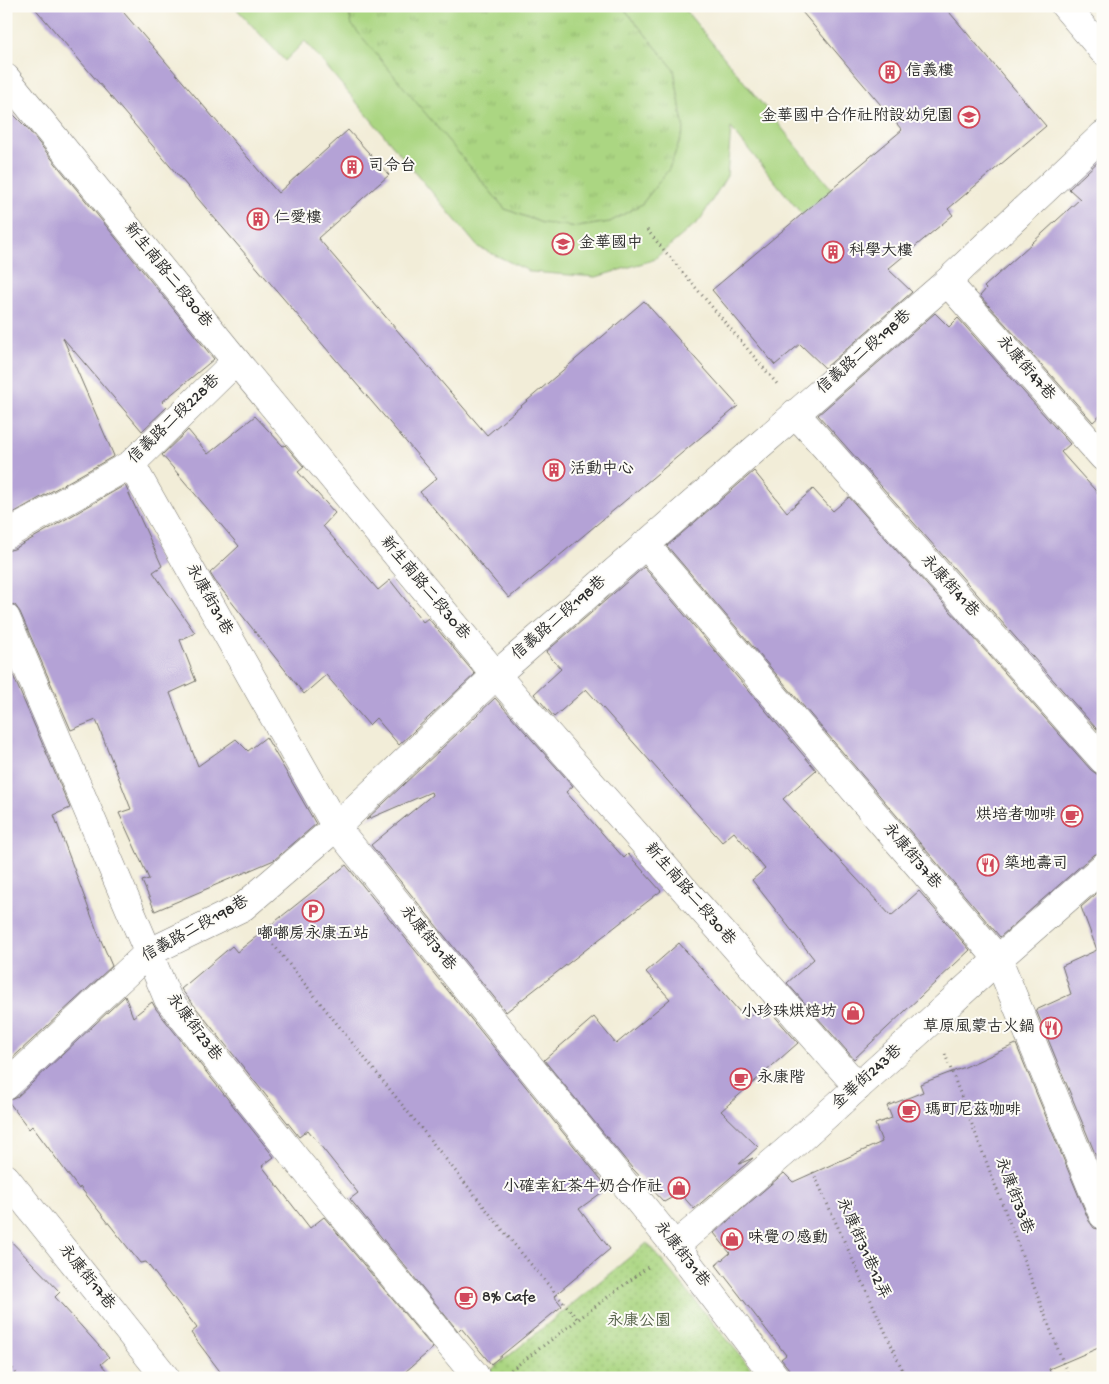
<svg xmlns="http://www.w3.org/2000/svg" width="1109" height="1384" viewBox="0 0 1109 1384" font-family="'Gochi Hand','LXGW WenKai TC','Klee One',sans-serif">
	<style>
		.grass { fill: url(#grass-tufts); stroke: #6b8056 }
		.park { fill: url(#park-dots); stroke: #6b8056 }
		.garden { fill: #abd682; stroke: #6b8056 }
		.building { fill: #b4a2d6 }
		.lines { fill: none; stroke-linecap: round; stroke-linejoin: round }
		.minor-casing { stroke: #716f68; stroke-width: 29 }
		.path { stroke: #716f68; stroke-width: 3; stroke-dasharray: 1 4; stroke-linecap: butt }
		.minor { stroke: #fff; stroke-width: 28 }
		.labels { text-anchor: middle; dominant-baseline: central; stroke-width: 4; stroke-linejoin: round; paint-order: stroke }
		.poi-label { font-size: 16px; fill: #2b2b2b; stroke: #fdfcf7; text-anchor: start }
		.street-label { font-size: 16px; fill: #2b2b2b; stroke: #fdfcf7 }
		.park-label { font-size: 16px; fill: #515e45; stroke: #fdfcf7 }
	</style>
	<defs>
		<pattern id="grass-tufts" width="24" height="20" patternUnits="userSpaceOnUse" patternTransform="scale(1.25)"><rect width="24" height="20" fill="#abd682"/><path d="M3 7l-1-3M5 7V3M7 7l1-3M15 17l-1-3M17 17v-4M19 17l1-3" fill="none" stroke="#93b870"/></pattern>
		<pattern id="park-dots" width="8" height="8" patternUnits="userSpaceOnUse" patternTransform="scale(1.25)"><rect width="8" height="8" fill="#abd682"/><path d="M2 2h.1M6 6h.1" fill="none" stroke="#93b870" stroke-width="1.8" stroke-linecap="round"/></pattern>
	</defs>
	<rect width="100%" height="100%" fill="#fdfcf7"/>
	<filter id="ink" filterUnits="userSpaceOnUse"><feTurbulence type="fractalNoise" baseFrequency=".02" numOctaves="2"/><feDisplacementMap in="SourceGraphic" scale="10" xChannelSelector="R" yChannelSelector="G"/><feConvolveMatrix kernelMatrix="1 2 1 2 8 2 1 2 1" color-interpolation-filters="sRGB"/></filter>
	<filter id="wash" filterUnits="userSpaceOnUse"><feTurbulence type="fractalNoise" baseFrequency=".0096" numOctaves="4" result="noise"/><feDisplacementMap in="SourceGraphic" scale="20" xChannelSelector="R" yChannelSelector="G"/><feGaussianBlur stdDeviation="1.12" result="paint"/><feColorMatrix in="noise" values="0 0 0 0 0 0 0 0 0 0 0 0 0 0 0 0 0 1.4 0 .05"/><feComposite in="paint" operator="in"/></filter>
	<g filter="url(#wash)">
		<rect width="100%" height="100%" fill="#f2edd8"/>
		<polygon class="grass" points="347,6 622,6 674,69 684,130 669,169 642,204 610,222 578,227 542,223 505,209 351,25"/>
		<polygon class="park" points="647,1243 759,1378 485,1378 484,1376"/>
		<polygon class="garden" points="234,6 347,6 352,25 505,209 542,223 578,227 610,222 642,204 669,169 684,130 674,69 622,6 682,6 866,231 837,257 731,128 727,176 700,220 653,260 596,277 531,272 478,247 305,41 285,61"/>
		<g id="blocks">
			<g class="building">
				<polygon points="33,6 118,6 278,193 348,130 389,175 318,238 487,435 644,301 738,406 509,598 420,492 437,478"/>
				<polygon points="797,6 944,6 1046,126 948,209 953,215 888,269 912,292 825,368 800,344 775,365 712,290 902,130"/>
				<polygon points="6,107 26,127 214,359 162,402 167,407 142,431 63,338 114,456 6,517"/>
				<polygon points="1103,157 1103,413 1093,422 980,296 986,289 984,287 1080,199 1069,189"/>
				<polygon points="935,313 949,327 958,318 1070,444 1061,452 1103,499 1103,736 818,415"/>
				<polygon points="255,416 283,446 285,445 304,467 298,472 335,513 323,526 378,590 390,580 423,622 428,618 475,674 399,745 376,718 369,725 326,675 304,694 215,581 210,573 239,546 162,455 188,430 208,454"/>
				<polygon points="754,471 787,512 813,489 833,511 849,497 1091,770 1098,775 1103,775 1103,852 1093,855 1000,937 667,546"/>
				<polygon points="125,485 162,566 153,572 195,633 180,640 196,681 170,693 198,766 236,739 248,751 266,737 316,824 274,860 155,911 142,881 149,879 119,813 131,809 96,720 71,730 20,612 15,605 6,603 6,551 14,549"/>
				<polygon points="644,567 816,770 783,799 891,916 919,891 970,950 854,1059 787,983 814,959 752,880 765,869 734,832 722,842 586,689 554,717 534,694 561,669 546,652"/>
				<polygon points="6,659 70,808 54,815 97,931 112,966 6,1064"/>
				<polygon points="495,698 573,786 566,792 624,858 628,854 661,891 506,1012 371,845 432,795 431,792 366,820"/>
				<polygon points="346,865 608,1188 579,1209 610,1249 554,1296 562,1306 491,1364 461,1328 458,1331 350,1199 358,1193 308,1130 299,1137 181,989 232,946 237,952"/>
				<polygon points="1103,888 1103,1173 1036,1010 1071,994 1062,966 1097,950 1081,907"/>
				<polygon points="679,943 746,1019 764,1004 798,1043 721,1111 758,1147 739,1164 753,1158 694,1209 680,1193 664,1202 632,1168 544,1060 594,1017 616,1044 670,999 646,972"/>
				<polygon points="125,996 133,1017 152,1002 156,1009 274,1157 262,1166 310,1228 324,1217 433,1348 398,1378 225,1378 191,1333 197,1328 146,1262 140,1263 80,1187 79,1189 32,1126 29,1129 8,1101 17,1097"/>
				<polygon points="1016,1044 1089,1221 1094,1228 1103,1230 1103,1346 1049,1369 1052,1378 791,1378 789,1369 781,1359 786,1355 716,1265 730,1253 714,1233 784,1173 793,1182 882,1142 875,1124 892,1118 887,1106 923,1092 920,1084 965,1067"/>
				<polygon points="6,1236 60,1292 55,1297 109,1357 101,1364 113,1378 6,1378"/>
			</g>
		</g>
	</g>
	<g filter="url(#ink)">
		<use href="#blocks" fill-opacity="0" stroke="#716f68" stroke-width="1"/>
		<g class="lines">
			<g class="minor-casing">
				<g id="minor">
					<polyline points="1065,6 1103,51"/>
					<polyline points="6,78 236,361 496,675 858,1087"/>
					<polyline points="947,282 1103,457"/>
					<polyline points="795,413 1103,760"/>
					<polyline points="131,464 336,827 675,1246 776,1378"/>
					<polyline points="6,535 131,464 236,361"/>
					<polyline points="645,544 998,959 1103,1215"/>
					<polyline points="6,618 168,999 301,1165 475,1375 471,1378"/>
					<polyline points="6,1086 148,953 243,907 336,827 496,675 947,282 1103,135"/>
					<polyline points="6,1178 166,1378"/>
					<polyline points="675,1246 799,1140 923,1028 998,959 1103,867"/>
				</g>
			</g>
			<g class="path">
				<polyline points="647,230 778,385"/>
				<polyline points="264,933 518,1249 579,1321"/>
				<polyline points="945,1054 1069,1378"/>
				<polyline points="813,1172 902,1369"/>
				<polyline points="6,1361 19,1378"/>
				<polyline points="507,1373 648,1267"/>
			</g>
			<use href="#minor" class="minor"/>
		</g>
	</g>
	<defs>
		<g id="building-ring" transform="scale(1.125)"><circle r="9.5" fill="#fdfcf7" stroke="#d1495b" stroke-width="1.5"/><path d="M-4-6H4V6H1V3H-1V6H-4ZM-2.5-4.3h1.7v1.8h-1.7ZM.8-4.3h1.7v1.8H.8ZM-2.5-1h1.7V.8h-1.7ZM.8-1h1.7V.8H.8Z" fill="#d1495b"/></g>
		<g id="school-ring" transform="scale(1.125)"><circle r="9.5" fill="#fdfcf7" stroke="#d1495b" stroke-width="1.5"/><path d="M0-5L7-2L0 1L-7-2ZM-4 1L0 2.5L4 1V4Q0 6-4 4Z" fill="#d1495b"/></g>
		<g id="cafe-ring" transform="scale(1.125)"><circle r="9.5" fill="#fdfcf7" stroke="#d1495b" stroke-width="1.5"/><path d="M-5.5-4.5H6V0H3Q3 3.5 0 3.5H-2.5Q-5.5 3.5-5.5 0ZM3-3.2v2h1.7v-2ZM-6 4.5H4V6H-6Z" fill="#d1495b"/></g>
		<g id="restaurant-ring" transform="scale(1.125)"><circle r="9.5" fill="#fdfcf7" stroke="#d1495b" stroke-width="1.5"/><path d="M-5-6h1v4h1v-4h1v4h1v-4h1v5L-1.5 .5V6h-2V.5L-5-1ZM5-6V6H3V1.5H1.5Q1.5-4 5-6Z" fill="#d1495b"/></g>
		<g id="parking-ring" transform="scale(1.125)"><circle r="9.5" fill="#fdfcf7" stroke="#d1495b" stroke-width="1.5"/><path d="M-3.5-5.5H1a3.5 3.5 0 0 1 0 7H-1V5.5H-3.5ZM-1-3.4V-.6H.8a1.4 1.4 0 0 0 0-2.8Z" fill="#d1495b"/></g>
		<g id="shop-ring" transform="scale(1.125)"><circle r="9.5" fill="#fdfcf7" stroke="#d1495b" stroke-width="1.5"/><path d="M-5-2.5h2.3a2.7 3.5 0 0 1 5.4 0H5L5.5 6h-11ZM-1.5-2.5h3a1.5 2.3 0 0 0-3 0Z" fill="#d1495b"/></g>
	</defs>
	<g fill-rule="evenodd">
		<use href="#building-ring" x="890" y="72"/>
		<use href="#school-ring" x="969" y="117"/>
		<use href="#building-ring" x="352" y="167"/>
		<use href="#building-ring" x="258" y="219"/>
		<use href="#school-ring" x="563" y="244"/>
		<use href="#building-ring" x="833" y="252"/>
		<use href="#building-ring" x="554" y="470"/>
		<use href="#cafe-ring" x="1072" y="816"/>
		<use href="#restaurant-ring" x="988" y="865"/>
		<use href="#parking-ring" x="313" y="911"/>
		<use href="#shop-ring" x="853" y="1013"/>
		<use href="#restaurant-ring" x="1051" y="1028"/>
		<use href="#cafe-ring" x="741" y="1079"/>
		<use href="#cafe-ring" x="909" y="1111"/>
		<use href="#shop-ring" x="679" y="1188"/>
		<use href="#shop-ring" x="732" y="1239"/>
		<use href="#cafe-ring" x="466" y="1298"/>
	</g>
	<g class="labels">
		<g class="poi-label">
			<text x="906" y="72">信義樓</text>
			<text x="953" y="117" text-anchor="end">金華國中合作社附設幼兒園</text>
			<text x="368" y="167">司令台</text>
			<text x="274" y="219">仁愛樓</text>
			<text x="579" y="244">金華國中</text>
			<text x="849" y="252">科學大樓</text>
			<text x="570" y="470">活動中心</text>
			<text x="1056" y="816" text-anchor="end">烘培者咖啡</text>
			<text x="1004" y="865">築地壽司</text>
			<text x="313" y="935" text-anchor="middle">嘟嘟房永康五站</text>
			<text x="837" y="1013" text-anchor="end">小珍珠烘焙坊</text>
			<text x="1035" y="1028" text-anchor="end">草原風蒙古火鍋</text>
			<text x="757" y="1079">永康階</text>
			<text x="925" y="1111">瑪町尼茲咖啡</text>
			<text x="663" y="1188" text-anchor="end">小確幸紅茶牛奶合作社</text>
			<text x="748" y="1239">味覺の感動</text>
			<text x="482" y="1298">8% Cafe</text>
		</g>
		<g class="street-label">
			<text transform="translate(167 276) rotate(51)">新生南路二段30巷</text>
			<text transform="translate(865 353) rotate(-41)">信義路二段198巷</text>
			<text transform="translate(1025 369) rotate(49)">永康街47巷</text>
			<text transform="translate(175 420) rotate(-44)">信義路二段228巷</text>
			<text transform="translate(949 587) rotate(48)">永康街41巷</text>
			<text transform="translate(424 589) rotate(50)">新生南路二段30巷</text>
			<text transform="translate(208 600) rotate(61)">永康街31巷</text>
			<text transform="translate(560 619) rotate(-41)">信義路二段198巷</text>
			<text transform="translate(911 857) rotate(50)">永康街37巷</text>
			<text transform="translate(689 895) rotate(49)">新生南路二段30巷</text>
			<text transform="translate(196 930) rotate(-29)">信義路二段198巷</text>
			<text transform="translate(427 939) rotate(51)">永康街31巷</text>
			<text transform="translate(193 1028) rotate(53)">永康街23巷</text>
			<text transform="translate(868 1078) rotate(-42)">金華街243巷</text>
			<text transform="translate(1013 1196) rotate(69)">永康街33巷</text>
			<text transform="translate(862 1249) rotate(66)">永康街31巷12弄</text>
			<text transform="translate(681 1255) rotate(52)">永康街31巷</text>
			<text transform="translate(86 1278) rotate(51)">永康街17巷</text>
		</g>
		<g class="park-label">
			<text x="639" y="1322">永康公園</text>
		</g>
	</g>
	<rect width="1109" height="1384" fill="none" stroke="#fdfcf7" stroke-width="25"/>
</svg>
